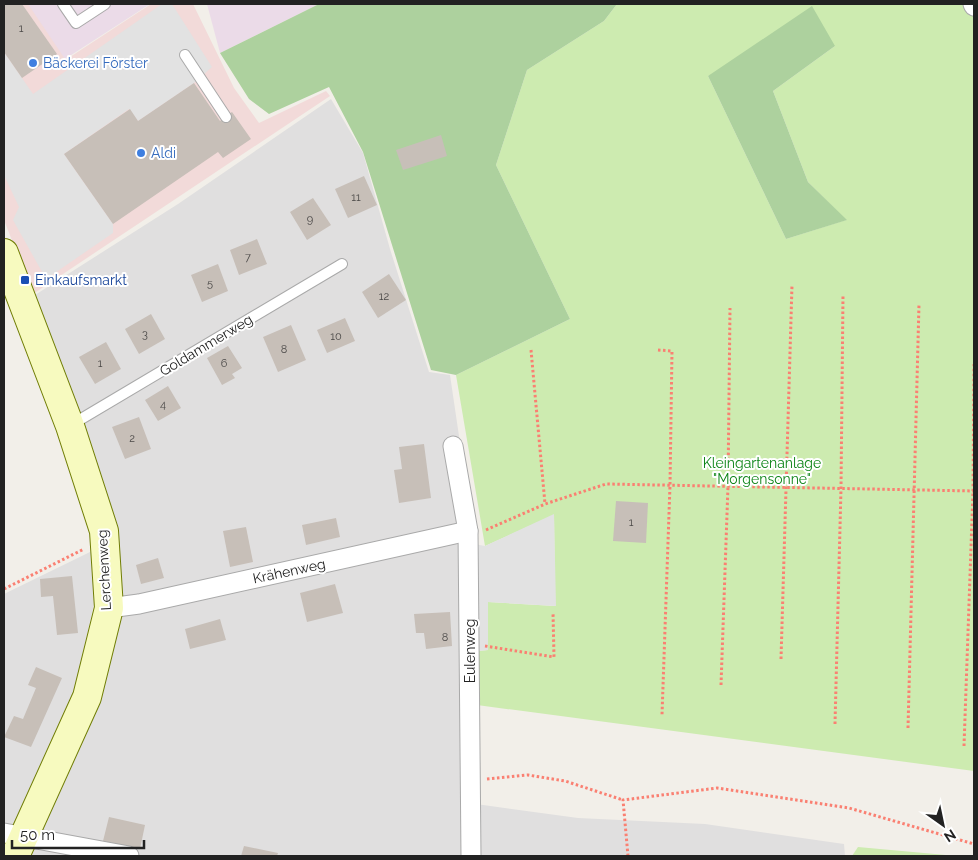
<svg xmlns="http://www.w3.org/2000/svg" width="978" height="860" viewBox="0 0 978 860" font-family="Raleway,sans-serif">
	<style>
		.residential { fill: #e0dfdf }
		.commercial { fill: #f2dad9 }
		.industrial { fill: #ebdbe8 }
		.grass { fill: #cdebb0; fill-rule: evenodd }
		.forest { fill: #add19e }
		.parking { fill: #e2e2e2 }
		.building { fill: #c7bfb8 }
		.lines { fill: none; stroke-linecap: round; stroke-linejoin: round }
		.lane-casing { stroke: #a9a9a9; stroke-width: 12 }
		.street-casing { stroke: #a9a9a9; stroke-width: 21 }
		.secondary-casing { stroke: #707d05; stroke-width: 30 }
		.path { stroke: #fa8072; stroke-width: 3; stroke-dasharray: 2.5 2.5; stroke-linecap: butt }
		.lane { stroke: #fff; stroke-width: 10 }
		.street { stroke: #fff; stroke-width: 19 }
		.secondary { stroke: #f7fabf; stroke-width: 28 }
		.shop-dot { fill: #3f7fe0; stroke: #fff; stroke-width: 2 }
		.transit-dot { fill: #1a4fb4; stroke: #fff; stroke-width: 2 }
		.labels { text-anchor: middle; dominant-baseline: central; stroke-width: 4; stroke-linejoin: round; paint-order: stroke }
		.number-label { font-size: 11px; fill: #4b4948 }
		.shop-label { font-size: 14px; fill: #366cbe; stroke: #fff; text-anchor: start }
		.transit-label { font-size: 14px; fill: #164399; stroke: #fff; text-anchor: start }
		.street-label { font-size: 14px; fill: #222; stroke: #fff }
		.park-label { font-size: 14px; fill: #0c8416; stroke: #fff }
	</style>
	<rect width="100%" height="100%" fill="#f2efe9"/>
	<g class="residential">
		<polygon points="331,99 363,153 390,249 429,372 450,375 474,538 476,804 578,818 705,824 844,844 845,856 28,856 96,688 115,529 35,295 178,204"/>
		<polygon points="92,551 94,604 73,697 4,850 4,594"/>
	</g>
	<polygon class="commercial" points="4,4 32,4 70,57 151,4 193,4 234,88 259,123 326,91 330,96 33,294 4,220"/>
	<g class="industrial">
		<polygon points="28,4 150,4 65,59"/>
		<polygon points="207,4 319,4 220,53"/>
	</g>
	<g class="grass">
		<path d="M617 4H967L974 18V771L477 705 478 651 488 650V602L555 606 554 515 485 546 456 375 570 319 496 165 527 70 604 21ZM835 46 773 91 808 182 846 220 786 239 708 76Z"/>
		<polygon points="858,847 946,855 949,856 852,856"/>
	</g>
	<g class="forest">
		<polygon points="319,4 617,4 604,21 527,70 496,165 570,319 456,375 431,370 363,152 329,87 269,114 249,99 220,53"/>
		<polygon points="812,6 835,46 773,91 808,182 847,220 786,239 708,76"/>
	</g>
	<g class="parking">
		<polygon points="162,4 172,4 212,67 194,83 138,121 129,109 64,154 113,224 113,233 46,279 13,220 19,207 4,175 4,52 33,94"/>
		<polygon points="554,514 556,606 488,602 488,650 478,651 474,544 485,546"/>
	</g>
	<g class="building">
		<polygon points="4,4 22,4 57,54 22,78 4,52"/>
		<polygon points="194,83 220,121 232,112 251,139 223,158 218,152 113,224 64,154 130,109 138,121"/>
		<polygon points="441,135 447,156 403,170 396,150"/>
		<polygon points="364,176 377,205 348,218 335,189"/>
		<polygon points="313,198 331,225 307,240 290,212"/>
		<polygon points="257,239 267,264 239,275 230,250"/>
		<polygon points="218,264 228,291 202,302 191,275"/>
		<polygon points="389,274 406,300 378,318 362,292"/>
		<polygon points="151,314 165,339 139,354 125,329"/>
		<polygon points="345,318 355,341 327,353 317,330"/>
		<polygon points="291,325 306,360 278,372 263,337"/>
		<polygon points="106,342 121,369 95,384 79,357"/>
		<polygon points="228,346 242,368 232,374 235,378 222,385 207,358"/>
		<polygon points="168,386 181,408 158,421 145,400"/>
		<polygon points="139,417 151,449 125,459 112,427"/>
		<polygon points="424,444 431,498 399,503 394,470 402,469 399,447"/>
		<polygon points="616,501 648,503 646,543 613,541"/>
		<polygon points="336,518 340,537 306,545 302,525"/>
		<polygon points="246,527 253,562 230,567 223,531"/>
		<polygon points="158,558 164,578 141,584 136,565"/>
		<polygon points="72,576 78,633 57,635 53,596 41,597 40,579"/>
		<polygon points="335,584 343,613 307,622 300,593"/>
		<polygon points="450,612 452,646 426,649 424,633 416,633 414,614"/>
		<polygon points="220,619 226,640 190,649 185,629"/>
		<polygon points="36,667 62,678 31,747 4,737 14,716 23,719 36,688 28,685"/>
		<polygon points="109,817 145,825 140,849 103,841"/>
		<polygon points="244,846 278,853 277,856 241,856"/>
	</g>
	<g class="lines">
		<g class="lane-casing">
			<g id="lane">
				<polyline points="63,4 76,23 105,4"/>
				<polyline points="185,55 226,117"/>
				<polyline points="71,425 342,264"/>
			</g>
		</g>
		<g class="street-casing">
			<g id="street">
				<polyline points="973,4 974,6"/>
				<polyline points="453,446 468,531 471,856"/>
				<polyline points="109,608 139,604 468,531"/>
				<polyline points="4,833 129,856"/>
			</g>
		</g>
		<g class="secondary-casing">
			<polyline id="secondary" points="4,253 70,426 104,531 109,608 87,697 15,856"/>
		</g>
		<g class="path">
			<polyline points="531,350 545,504"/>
			<polyline points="658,350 672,351 670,485 662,715"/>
			<polyline points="486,530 545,504 606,484 974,491"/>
			<polyline points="4,589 84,549"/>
			<polyline points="485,646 554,657 553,612"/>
			<polyline points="781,659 792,285"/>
			<polyline points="721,685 728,486 730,308"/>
			<polyline points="835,724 841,488 843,295"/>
			<polyline points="908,728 919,304"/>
			<polyline points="964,746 973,491 974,364"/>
			<polyline points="487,779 528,775 565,781 623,800"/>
			<polyline points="628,856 623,800 717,788 849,808 974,844"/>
		</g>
		<use href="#lane" class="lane"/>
		<use href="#street" class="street"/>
		<use href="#secondary" class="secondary"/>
	</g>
	<g class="shop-dot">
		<circle cx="33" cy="63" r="5"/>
		<circle cx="141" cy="153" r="5"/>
	</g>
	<rect class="transit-dot" x="20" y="275" width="10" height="10" rx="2.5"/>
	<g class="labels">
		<g class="number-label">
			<text x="21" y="28">1</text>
			<text x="356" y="197">11</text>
			<text x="310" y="219">9</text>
			<text x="248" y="257">7</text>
			<text x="210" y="283">5</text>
			<text x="384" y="296">12</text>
			<text x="145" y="334">3</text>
			<text x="336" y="336">10</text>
			<text x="284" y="349">8</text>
			<text x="100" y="363">1</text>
			<text x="224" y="363">6</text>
			<text x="163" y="404">4</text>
			<text x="132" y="438">2</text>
			<text x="631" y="522">1</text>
			<text x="445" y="637">8</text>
		</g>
		<g class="shop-label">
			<text x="43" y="63">Bäckerei Förster</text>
			<text x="151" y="153">Aldi</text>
		</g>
		<g class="transit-label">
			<text x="35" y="280">Einkaufsmarkt</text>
		</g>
		<g class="street-label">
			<text transform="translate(206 345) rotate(-31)">Goldammerweg</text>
			<text transform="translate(104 570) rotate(-93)">Lerchenweg</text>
			<text transform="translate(289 571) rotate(-12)">Krähenweg</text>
			<text transform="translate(470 651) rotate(-90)">Eulenweg</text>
		</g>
		<g class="park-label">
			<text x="762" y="463">Kleingartenanlage<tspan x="762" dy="16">"Morgensonne"</tspan></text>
		</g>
	</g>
	<rect width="978" height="860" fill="none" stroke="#222222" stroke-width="10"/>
	<g transform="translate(943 825) rotate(147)" stroke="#ffffff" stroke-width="4" paint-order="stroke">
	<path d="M0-4L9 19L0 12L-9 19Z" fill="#222222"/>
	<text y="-8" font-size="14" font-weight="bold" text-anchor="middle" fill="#222222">N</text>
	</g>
	<path d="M12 840v8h132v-8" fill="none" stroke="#222222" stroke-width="2.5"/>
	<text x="20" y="840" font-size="15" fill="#222222" stroke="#ffffff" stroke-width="4" paint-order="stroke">50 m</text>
</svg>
